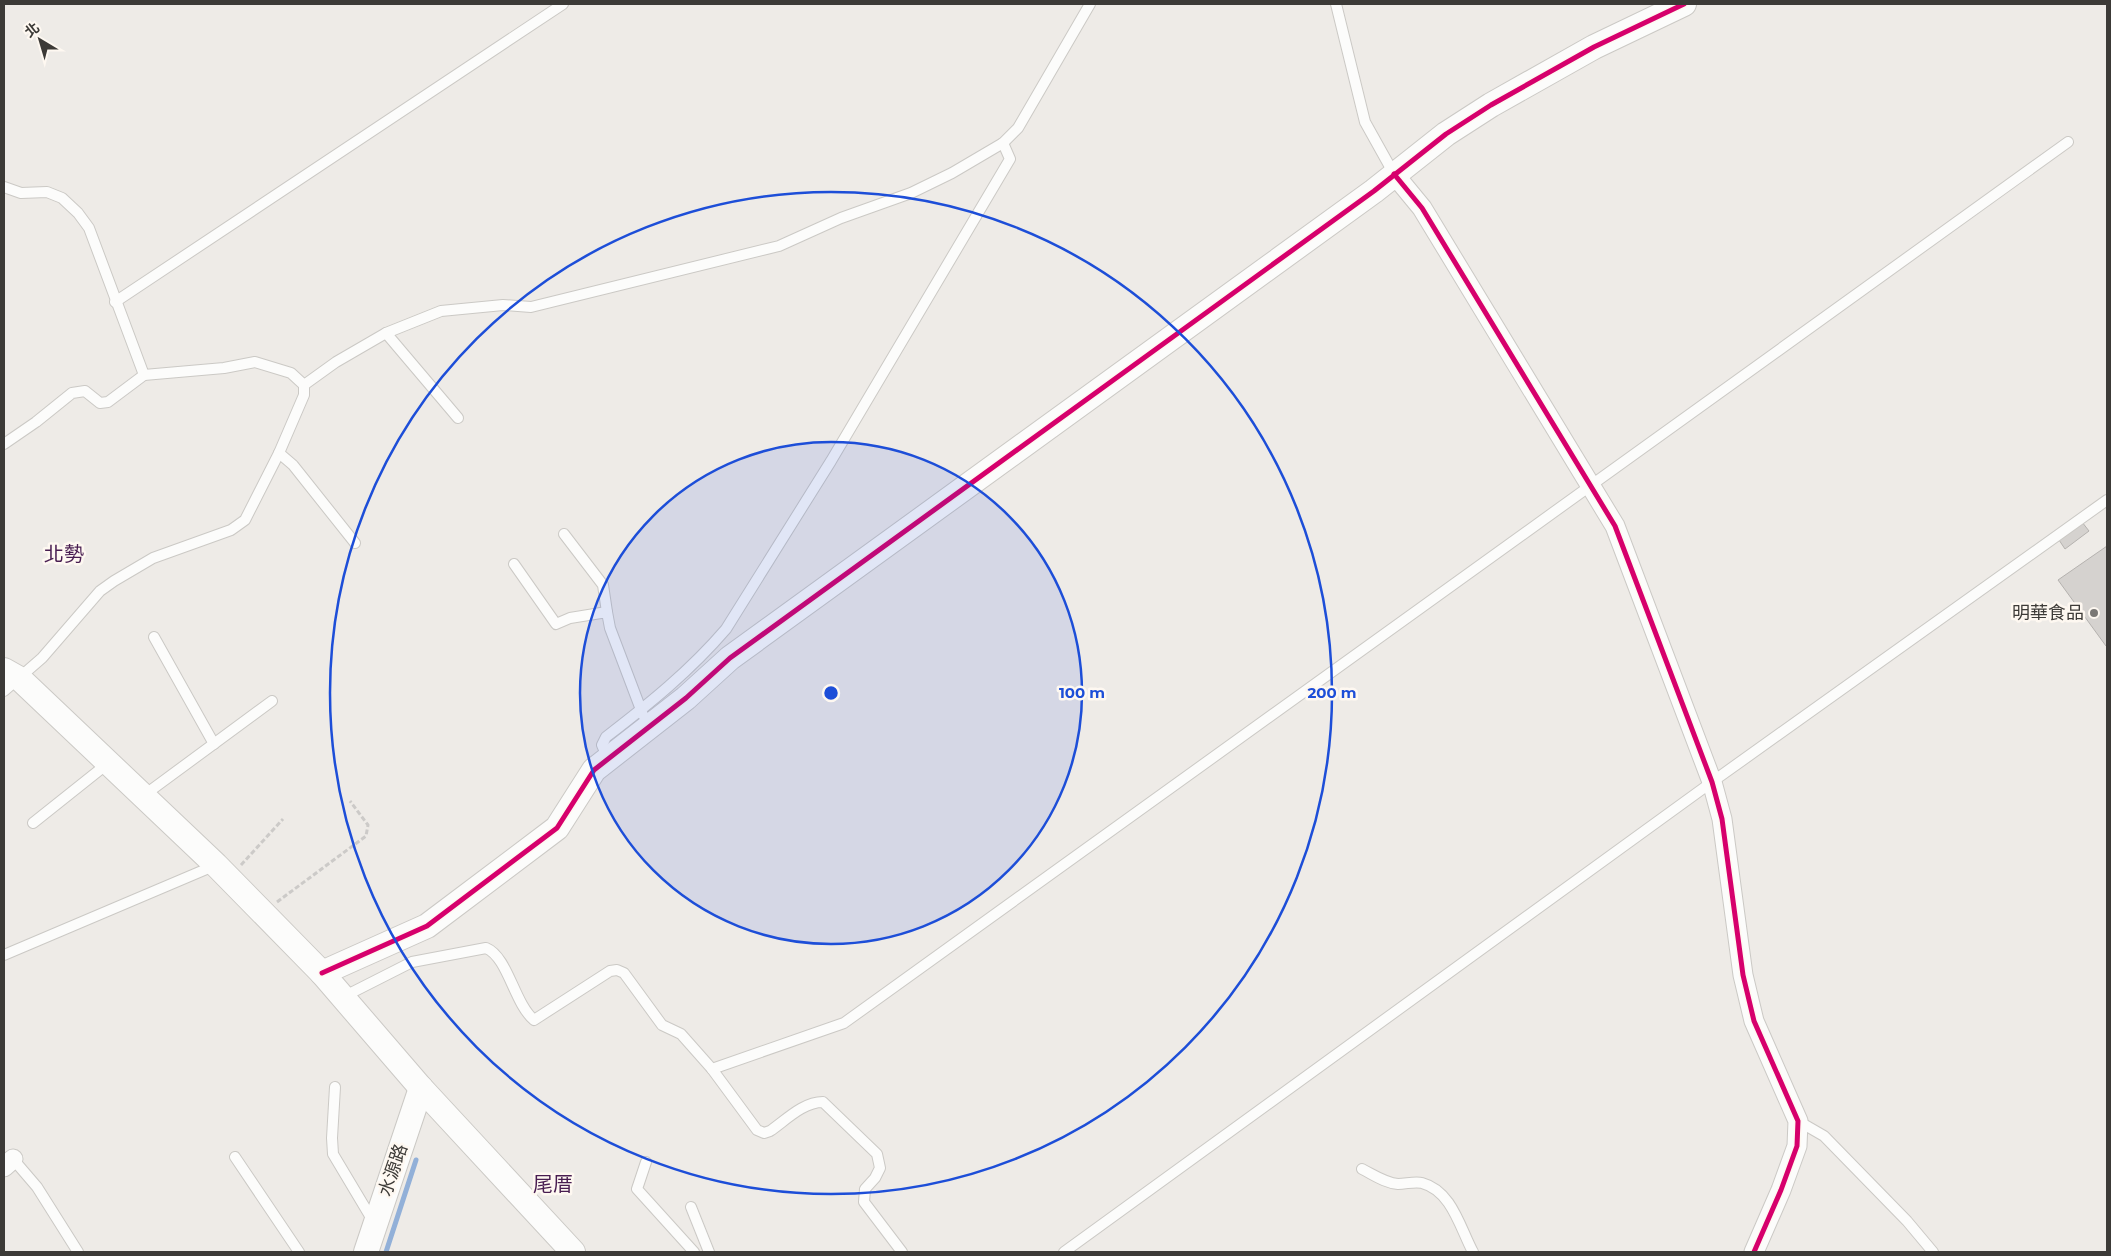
<svg xmlns="http://www.w3.org/2000/svg" width="2111" height="1256" viewBox="0 0 2111 1256" font-family="Montserrat,'Noto Sans TC',sans-serif">
	<style>
		.lines { fill: none; stroke-linecap: round; stroke-linejoin: round }
		.stream { stroke: #92b0d8; stroke-width: 5 }
		.building { fill: #d5d2cf; stroke: #b5b2af }
		.service-casing { stroke: #cbc9c5; stroke-width: 12 }
		.minor-casing { stroke: #cbc9c5; stroke-width: 21 }
		.tertiary-casing { stroke: #cbc9c5; stroke-width: 26 }
		.path { stroke: #cccac8; stroke-width: 3; stroke-dasharray: 5 2.5; stroke-linecap: butt }
		.service { stroke: #fcfcfb; stroke-width: 10 }
		.minor { stroke: #fcfcfb; stroke-width: 19 }
		.tertiary { stroke: #fcfcfb; stroke-width: 24 }
		.cycleway-casing { stroke: #fef8f1; stroke-width: 8 }
		.cycleway { stroke: #d6006c; stroke-width: 5 }
		.ring { fill: none; stroke: #1d4ed8; stroke-width: 2.5 }
		.poi-dot { fill: #7a7875; stroke: #fef8f1; stroke-width: 2 }
		.labels { text-anchor: middle; dominant-baseline: central; stroke-width: 5; stroke-linejoin: round; paint-order: stroke }
		.poi-label { font-size: 18px; fill: #3c3a37; stroke: #fef8f1; text-anchor: end }
		.street-label { font-size: 18px; fill: #3c3a37; stroke: #fef8f1 }
		.quarter-label { font-size: 20px; fill: #481d51; stroke: #fef8f1 }
		.centre { fill: #1d4ed8; stroke: #fef8f1; stroke-width: 2.5 }
		.ring-label { font-size: 15px; text-anchor: middle; font-weight: bold; fill: #1d4ed8; stroke: #fef8f1; stroke-width: 5; stroke-linejoin: round; paint-order: stroke }
	</style>
	<rect width="100%" height="100%" fill="#eeebe7"/>
	<g class="lines">
		<polyline class="stream" points="386,1252 416,1160"/>
	</g>
	<g class="building">
		<polygon points="2082,522 2089,531 2065,549 2059,540"/>
		<polygon points="2107,546 2107,645 2106,646 2058,580"/>
	</g>
	<g class="lines">
		<g class="service-casing">
			<g id="service">
				<polyline points="1336,4 1365,122 1394,174"/>
				<polyline points="4,187 21,193 47,192 62,198 78,213 89,228 144,375 224,368 255,362 291,373 304,385"/>
				<polyline points="115,302 563,4"/>
				<polyline points="386,333 458,418"/>
				<polyline points="4,444 36,422 72,393 85,391 100,403 108,402 144,375"/>
				<polyline points="279,453 293,465 355,543"/>
				<polyline points="564,534 603,585 607,612"/>
				<polyline points="514,564 556,624 570,618 607,612 610,628 643,715"/>
				<polyline points="154,637 214,744"/>
				<polyline points="4,691 42,658 100,591 114,581 153,558 231,530 245,520 279,453 304,395 304,385 336,362 386,333 441,311 503,305 531,307 779,246 841,218 911,193 952,173 1003,143 1018,128 1090,4"/>
				<path d="M608 759 602 745 606 737C649 704 690 671 726 629L831 461 1010 159 1003 143"/>
				<polyline points="143,796 272,701"/>
				<polyline points="33,823 107,764"/>
				<polyline points="4,955 216,865"/>
				<path d="M343 997 412 962 486 948C508 957 514 1003 534 1020L610 971 617 970 624 973 662 1025 681 1034 712 1069 757 1130 764 1133 770 1131C786 1120 803 1102 823 1102L877 1154 880 1168 875 1178 865 1189 864 1202 902 1252"/>
				<polyline points="712,1069 844,1023 2068,142"/>
				<polyline points="335,1087 332,1138 333,1154 373,1221"/>
				<polyline points="1798,1121 1824,1136 1907,1221 1933,1252"/>
				<polyline points="235,1157 299,1252"/>
				<polyline points="13,1159 37,1187 78,1252"/>
				<polyline points="646,1162 637,1189 694,1252"/>
				<path d="M1362 1169C1374 1175 1385 1183 1398 1184 1406 1184 1415 1181 1422 1183 1452 1191 1460 1228 1473 1252"/>
				<polyline points="691,1207 709,1252"/>
				<polyline points="1064,1252 1712,782 2107,500"/>
			</g>
		</g>
		<g class="minor-casing">
			<g id="minor">
				<polyline points="1394,174 1422,208 1615,526 1712,782 1722,819 1743,975 1754,1021 1798,1121 1797,1146 1781,1190 1754,1252"/>
				<polyline points="4,1167 13,1159"/>
			</g>
		</g>
		<g class="tertiary-casing">
			<g id="tertiary">
				<polyline points="4,670 20,679 216,865 322,973 421,1088 573,1252"/>
				<polyline points="322,973 427,926 557,828 594,770 686,698 730,658 1374,191 1446,134 1491,105 1594,47 1684,4"/>
				<polyline points="366,1252 421,1088"/>
			</g>
		</g>
		<g class="path">
			<polyline points="241,865 283,819"/>
			<polyline points="277,902 366,836 368,825 350,801"/>
		</g>
		<use href="#service" class="service"/>
		<use href="#minor" class="minor"/>
		<use href="#tertiary" class="tertiary"/>
		<g class="cycleway-casing">
			<g id="cycleway">
				<polyline points="1394,174 1422,208 1615,526 1712,782 1722,819 1743,975 1754,1021 1798,1121 1797,1146 1781,1190 1754,1252"/>
				<polyline points="322,973 427,926 557,828 594,770 686,698 730,658 1374,191 1446,134 1491,105 1594,47 1684,4"/>
			</g>
		</g>
		<use href="#cycleway" class="cycleway"/>
	</g>
	<circle cx="831" cy="693" r="251" fill="#1d4ed8" fill-opacity=".12"/>
	<g class="ring">
		<circle cx="831" cy="693" r="251"/>
		<circle cx="831" cy="693" r="501"/>
	</g>
	<circle class="poi-dot" cx="2094" cy="613" r="5"/>
	<g class="labels">
		<g class="poi-label">
			<text x="2084" y="613">明華食品</text>
		</g>
		<g class="street-label">
			<text transform="translate(393 1170) rotate(-71)">水源路</text>
		</g>
		<g class="quarter-label">
			<text x="64" y="554">北勢</text>
			<text x="553" y="1184">尾厝</text>
		</g>
	</g>
	<circle cx="831" cy="693" r="8" class="centre"/>
	<g class="ring-label">
		<text x="1082" y="698">100 m</text>
		<text x="1332" y="698">200 m</text>
	</g>
	<rect width="2111" height="1256" fill="none" stroke="#3c3a37" stroke-width="10"/>
	<g transform="translate(40 40) rotate(322)" stroke="#fef8f1" stroke-width="4" paint-order="stroke">
	<path d="M0-4L9 19L0 12L-9 19Z" fill="#3c3a37"/>
	<text y="-8" font-size="14" font-weight="bold" text-anchor="middle" fill="#3c3a37">北</text>
	</g>
</svg>
